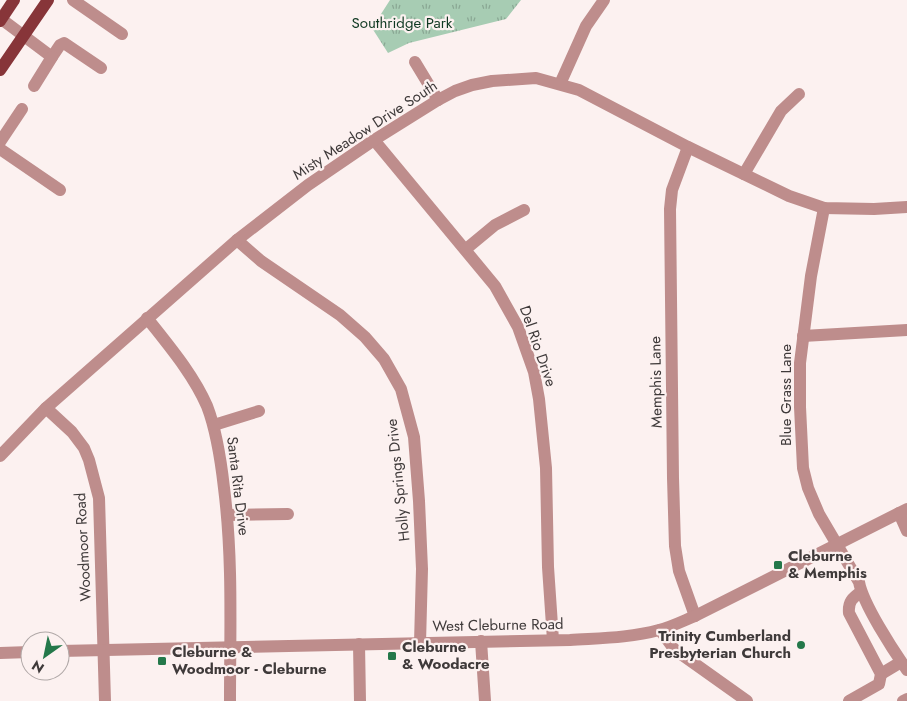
<svg xmlns="http://www.w3.org/2000/svg" width="907" height="701" viewBox="0 0 907 701" font-family="Jost,sans-serif">
	<style>
		.park { fill: url(#park-tufts) }
		.lines { fill: none; stroke-linecap: round; stroke-linejoin: round }
		.minor { stroke: #be8d8c; stroke-width: 12 }
		.major { stroke: #873539; stroke-width: 12 }
		.poi-dot { fill: #24784a; stroke: #fcf1f0; stroke-width: 2 }
		.labels { text-anchor: middle; dominant-baseline: central; stroke-width: 4.5; stroke-linejoin: round; paint-order: stroke }
		.park-label { font-size: 15px; fill: #103922; stroke: #fcf1f0 }
		.street-label { font-size: 15px; fill: #3f3a3a; stroke: #fcf1f0 }
		.poi-label { font-size: 15px; font-weight: bold; fill: #3f3a3a; stroke: #fcf1f0; text-anchor: start }
	</style>
	<defs>
		<pattern id="park-tufts" width="24" height="20" patternUnits="userSpaceOnUse" patternTransform="scale(1.25)"><rect width="24" height="20" fill="#a7ccb3"/><path d="M3 7l-1-3M5 7V3M7 7l1-3M15 17l-1-3M17 17v-4M19 17l1-3" fill="none" stroke="#89a793"/></pattern>
	</defs>
	<rect width="100%" height="100%" fill="#fcf1f0"/>
	<polygon class="park" points="390,0 521,0 506,19 409,43 388,53 372,28"/>
	<g class="lines">
		<g class="minor">
			<polyline points="73,0 122,34"/>
			<polyline points="0,18 52,57 60,45 64,43 101,68"/>
			<polyline points="415,62 438,100"/>
			<polyline points="560,84 586,26 604,0"/>
			<polyline points="34,86 52,57"/>
			<polyline points="374,140 495,286 518,327 534,372 539,399 546,468 548,567 553,640"/>
			<polyline points="0,142 22,109"/>
			<polyline points="688,147 672,190 670,209 673,478 675,546 679,571 695,616"/>
			<polyline points="0,149 60,190"/>
			<polyline points="744,174 781,111 799,94"/>
			<path d="M824 208 811 276 800 363V407L803 468 808 488 819 514 859 582C863 604 893 650 907 670"/>
			<polyline points="237,240 261,261 340,315 365,337 384,359 401,389 414,437 419,501 422,569 420,643"/>
			<polyline points="466,249 495,225 524,210"/>
			<path d="M147 318C169 346 193 374 207 406 217 432 221 461 224 488 233 559 230 630 230 701"/>
			<polyline points="803,336 907,330"/>
			<polyline points="46,408 72,432 84,448 89,460 99,498 105,701"/>
			<polyline points="214,425 259,411"/>
			<polyline points="0,456 46,408 237,240 308,185 374,140 438,100 455,91 472,85 492,81 536,78 579,90 688,147 789,196 824,208 874,209 907,207"/>
			<polyline points="899,513 907,531"/>
			<polyline points="228,515 288,514"/>
			<polyline points="660,630 674,649 747,701"/>
			<polyline points="481,641 485,701"/>
			<polyline points="359,644 360,701"/>
			<path d="M60 651 570 640C599 638 630 638 659 630 671 627 683 621 695 616L907 509"/>
			<polyline points="0,653 30,652"/>
			<polyline points="881,674 901,662"/>
			<path d="M849 701 879 684 881 674 849 613C848 602 852 598 861 592"/>
			<polyline points="903,701 907,699"/>
		</g>
		<g class="major">
			<polyline points="0,21 14,0"/>
			<polyline points="0,70 48,0"/>
		</g>
	</g>
	<g class="poi-dot">
		<rect x="773" y="560" width="10" height="10" rx="2.5"/>
		<circle cx="801" cy="645" r="5"/>
		<rect x="387" y="651" width="10" height="10" rx="2.5"/>
		<rect x="157" y="656" width="10" height="10" rx="2.5"/>
	</g>
	<g class="labels">
		<g class="park-label">
			<text x="402" y="23">Southridge Park</text>
		</g>
		<g class="street-label">
			<text transform="translate(365 130) rotate(-33)">Misty Meadow Drive South</text>
			<text transform="translate(538 346) rotate(71)">Del Rio Drive</text>
			<text transform="translate(656 382) rotate(-91)">Memphis Lane</text>
			<text transform="translate(786 395) rotate(-90)">Blue Grass Lane</text>
			<text transform="translate(398 480) rotate(-96)">Holly Springs Drive</text>
			<text transform="translate(238 486) rotate(83)">Santa Rita Drive</text>
			<text transform="translate(83 547) rotate(-93)">Woodmoor Road</text>
			<text transform="translate(498 625) rotate(-1)">West Cleburne Road</text>
		</g>
		<g class="poi-label">
			<text x="788" y="556">Cleburne<tspan x="788" dy="17">&amp; Memphis</tspan></text>
			<text x="791" y="636" text-anchor="end">Trinity Cumberland<tspan x="791" dy="17">Presbyterian Church</tspan></text>
			<text x="402" y="647">Cleburne<tspan x="402" dy="17">&amp; Woodacre</tspan></text>
			<text x="172" y="652">Cleburne &amp;<tspan x="172" dy="17">Woodmoor - Cleburne</tspan></text>
		</g>
	</g>
	<g transform="translate(45 656) rotate(213)"><circle r="24" fill="#fcf1f0" stroke="#b0a8a7"/>
	<path d="M0-4L9 19L0 12L-9 19Z" fill="#24784a"/>
	<text y="-8" font-size="14" font-weight="bold" text-anchor="middle" fill="#3f3a3a">N</text>
	</g>
</svg>
